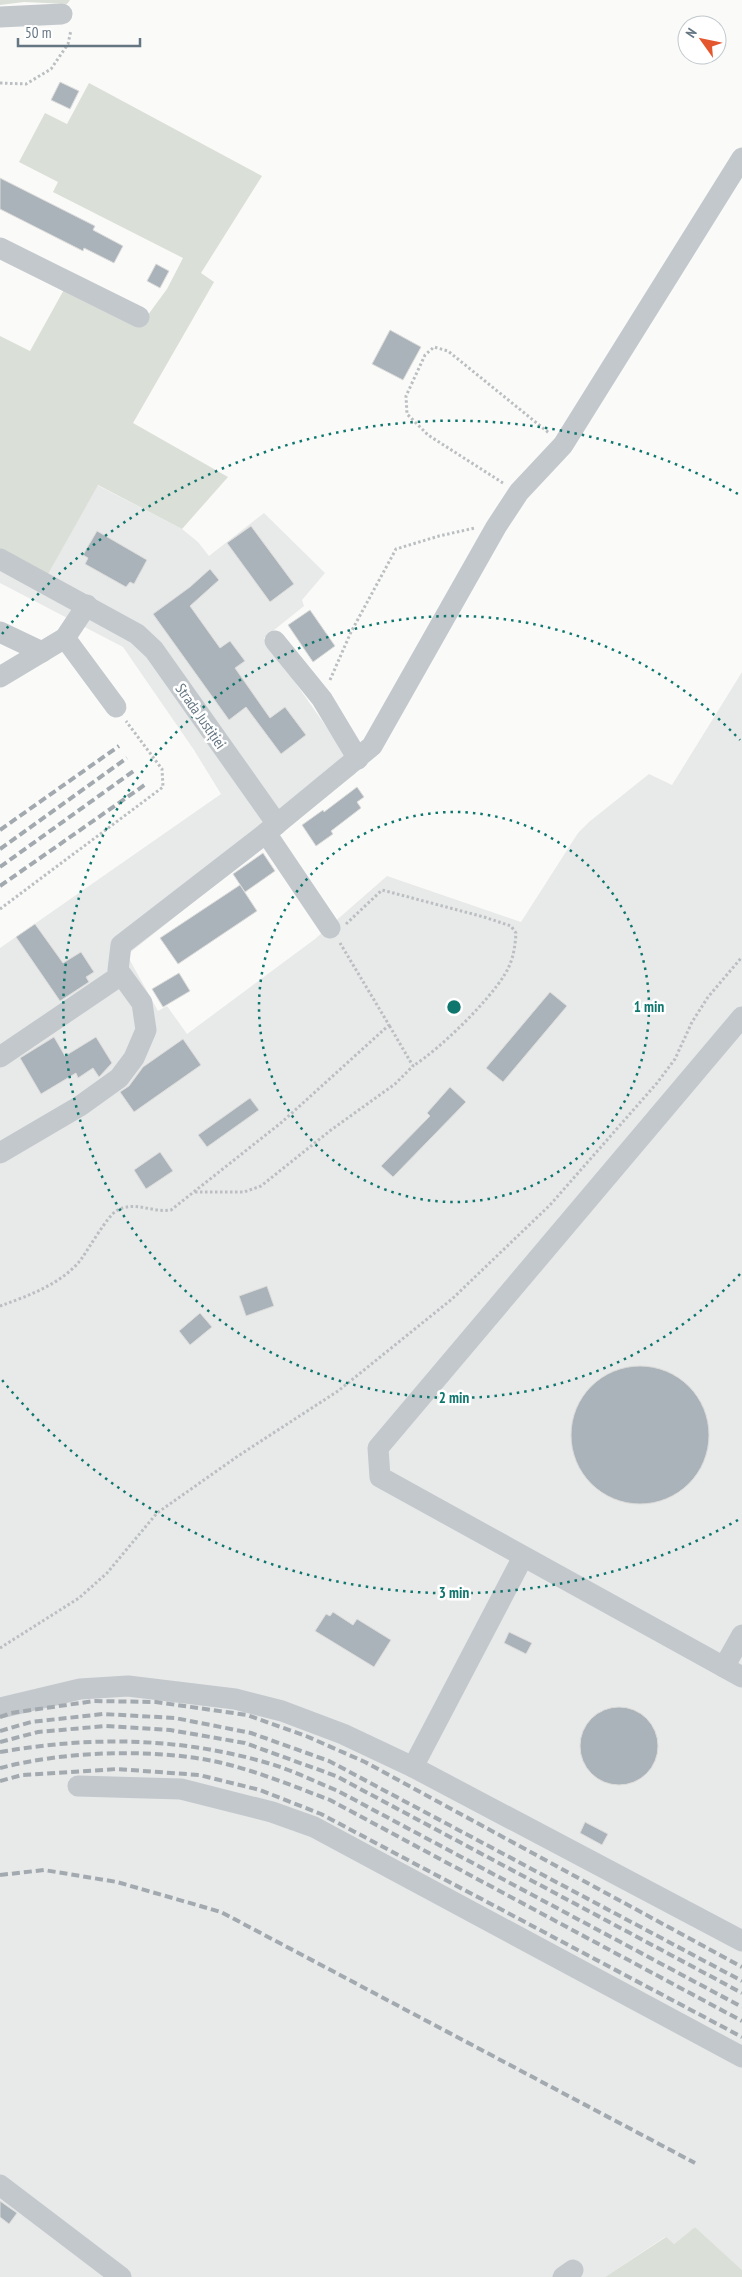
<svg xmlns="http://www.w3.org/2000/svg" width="742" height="2277" viewBox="0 0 742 2277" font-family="'PT Sans Narrow',sans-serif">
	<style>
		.built { fill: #e8e9e9 }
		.green { fill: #dadfd7 }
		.building { fill: #aab3b9; stroke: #dcdcda }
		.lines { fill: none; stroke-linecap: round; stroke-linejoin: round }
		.path { stroke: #bbbfc2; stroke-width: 3; stroke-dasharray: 2.5 2.5; stroke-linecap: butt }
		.minor { stroke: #c3c8cc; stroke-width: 21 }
		.rail { stroke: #a2aab0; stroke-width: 4; stroke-dasharray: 8 4; stroke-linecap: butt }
		.ring { fill: none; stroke: #0f766e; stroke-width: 2.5; stroke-dasharray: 2.5 5 }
		.labels { text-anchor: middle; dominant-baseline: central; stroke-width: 5; stroke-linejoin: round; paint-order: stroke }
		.street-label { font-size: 15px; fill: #657683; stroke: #fff }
		.centre { fill: #0f766e; stroke: #fff; stroke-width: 2.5 }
		.ring-label { font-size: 15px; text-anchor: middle; font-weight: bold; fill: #0f766e; stroke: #fff; stroke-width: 5; stroke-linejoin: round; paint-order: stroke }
	</style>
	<rect width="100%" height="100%" fill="#fafaf8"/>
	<polygon class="built" points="97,485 182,529 198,542 209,556 264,513 325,573 302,600 304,606 264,638 346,755 356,773 127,955 158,1011 167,1006 187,1034 315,939 387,876 521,922 578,833 589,822 649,774 672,785 742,672 742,2270 695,2227 674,2244 665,2237 605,2277 0,2277 0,948 221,794 194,750 123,647 0,583 0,551 47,576"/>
	<g class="green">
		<polygon points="0,0 70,0 67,4 24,2 0,5"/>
		<polygon points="89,83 262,176 201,273 214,282 133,423 228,477 182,529 98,485 47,576 0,551 0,336 30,351 66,286 142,323 167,289 183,258 53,192 58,182 19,162 45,113 67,124"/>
		<polygon points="695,2227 742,2270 742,2277 605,2277 666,2237 674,2244"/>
	</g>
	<g class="building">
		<polygon points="60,82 79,91 70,109 51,100"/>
		<polygon points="0,178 95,226 93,230 123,246 114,263 84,248 83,251 0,209"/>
		<polygon points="156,264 169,271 160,288 147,281"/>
		<polygon points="390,330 421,347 403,380 372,364"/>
		<polygon points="251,526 294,584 270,602 227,543"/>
		<polygon points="97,531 147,560 134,584 130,582 126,587 85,564 88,558 83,555"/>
		<polygon points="210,569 219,580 190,606 220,648 230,641 245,661 235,668 270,718 285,707 306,735 281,754 246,707 229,720 153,614 190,587"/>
		<polygon points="310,610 335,646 313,662 288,625"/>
		<polygon points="357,787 364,797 357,802 361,808 331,831 333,834 316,846 302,825 323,810 324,812"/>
		<polygon points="263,853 275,871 245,892 233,874"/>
		<polygon points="240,885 257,911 178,964 160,938"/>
		<polygon points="35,924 63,963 81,952 94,972 86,977 89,982 60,1001 16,937"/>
		<polygon points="179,973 190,991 163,1007 152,989"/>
		<polygon points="550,992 567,1006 503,1082 486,1068"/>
		<polygon points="54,1037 65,1056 96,1037 112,1063 99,1077 93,1068 78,1078 76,1073 41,1094 20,1058"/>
		<polygon points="183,1039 201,1065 134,1112 120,1092 129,1086 143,1067"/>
		<polygon points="450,1087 466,1102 393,1177 381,1166 430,1116 427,1113"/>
		<polygon points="250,1098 259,1110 207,1147 198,1135"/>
		<polygon points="160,1152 173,1171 146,1189 134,1170"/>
		<polygon points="267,1286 274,1306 246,1316 239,1296"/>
		<polygon points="200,1313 212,1327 190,1345 179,1331"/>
		<circle cx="640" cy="1435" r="69"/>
		<polygon points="333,1612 353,1625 357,1619 391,1640 374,1667 315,1631 326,1614 330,1616"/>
		<polygon points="509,1632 532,1643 526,1654 504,1643"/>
		<circle cx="619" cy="1746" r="39"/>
		<polygon points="585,1822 608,1834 602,1845 580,1833"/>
		<polygon points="0,2201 17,2213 9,2224 0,2217"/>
	</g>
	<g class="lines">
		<g class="path">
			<polyline points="0,83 26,84 51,69 68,44 71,30"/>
			<polyline points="503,483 428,435 407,414 406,396 425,355 434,347 448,351 549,433"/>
			<polyline points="330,680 351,632 396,549 439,536 475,528"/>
			<polyline points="0,909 163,787 162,769 126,721"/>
			<path d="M346 924 382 890 484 917 511 926 516 933C515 948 513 961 505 974 488 1002 441 1048 413 1066"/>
			<polyline points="195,1192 244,1192 261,1186 331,1130 395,1084 413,1066 389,1025"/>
			<path d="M0 1306C28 1296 64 1283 82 1258 89 1248 107 1217 116 1211 134 1200 152 1213 171 1210L282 1122 389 1025 340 943"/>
			<polyline points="0,1648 79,1598 107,1573 157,1513 238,1456 338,1391 452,1299 550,1205 657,1083 675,1059 692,1022 708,997 742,957"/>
		</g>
		<g class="minor">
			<polyline points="0,17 62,14"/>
			<polyline points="0,248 139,317"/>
			<polyline points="0,559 137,634 154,650 277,824 266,833 330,928"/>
			<polyline points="0,632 42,652"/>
			<polyline points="65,638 116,707"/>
			<polyline points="275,641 322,699 358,759"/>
			<polyline points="0,677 65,638 87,605"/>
			<polyline points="277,824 372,746 496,527 519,492 563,445 742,158"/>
			<polyline points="742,1017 378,1448 380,1477 742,1677"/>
			<polyline points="0,1057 121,975"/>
			<polyline points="0,1153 80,1106 119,1078 134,1058 146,1030 142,1003 118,970 121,945 266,833"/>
			<polyline points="523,1557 413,1767 742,1941"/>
			<polyline points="724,1667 742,1635"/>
			<polyline points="0,1708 80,1689 128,1686 235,1699 282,1711 343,1734 413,1767"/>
			<polyline points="78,1786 181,1789 272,1812 314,1827 742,2057"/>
			<polyline points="0,2185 121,2277"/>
			<polyline points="563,2277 573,2270"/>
		</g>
		<g class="rail">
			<polyline points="0,830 119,746"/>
			<polyline points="0,849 127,758"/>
			<polyline points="0,867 135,770"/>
			<polyline points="0,886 146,784"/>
			<polyline points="0,1717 11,1713 94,1701 156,1702 247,1715 306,1736 365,1762 742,1967"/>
			<polyline points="0,1731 31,1722 103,1714 175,1718 251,1733 329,1761 742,1981"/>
			<polyline points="0,1742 38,1732 106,1726 170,1730 245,1743 336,1776 742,1993"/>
			<path d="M0 1752C92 1736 181 1737 271 1764 294 1771 316 1782 338 1791L742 2007"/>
			<path d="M0 1768C65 1751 153 1748 218 1762 257 1771 293 1786 330 1800L742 2021"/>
			<polyline points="0,1781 22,1775 117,1769 199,1775 260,1790 321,1814 742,2037"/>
			<polyline points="0,1875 44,1870 117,1882 221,1912 695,2163"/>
		</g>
	</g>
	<g class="ring">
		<circle cx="454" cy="1007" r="195"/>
		<path d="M740 1274A391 391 0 1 1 740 740"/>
		<path d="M738 1520A586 586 0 0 1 2 1380M2 634A586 586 0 0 1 738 494"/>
	</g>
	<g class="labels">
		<g class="street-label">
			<text transform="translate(201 716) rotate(55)">Strada Justiției</text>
		</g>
	</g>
	<circle cx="454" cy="1007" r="8" class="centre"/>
	<g class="ring-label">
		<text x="649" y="1012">1 min</text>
		<text x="454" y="1403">2 min</text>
		<text x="454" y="1598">3 min</text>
	</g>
	<g transform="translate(702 40) rotate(303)"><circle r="24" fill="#ffffff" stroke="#c1c8cd"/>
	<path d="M0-4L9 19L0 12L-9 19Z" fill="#e4572e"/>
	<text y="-8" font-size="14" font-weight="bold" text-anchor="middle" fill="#657683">N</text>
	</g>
	<path d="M18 38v8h122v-8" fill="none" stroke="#657683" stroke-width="2.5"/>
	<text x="25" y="38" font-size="15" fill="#657683" stroke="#ffffff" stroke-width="4" paint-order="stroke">50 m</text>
</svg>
